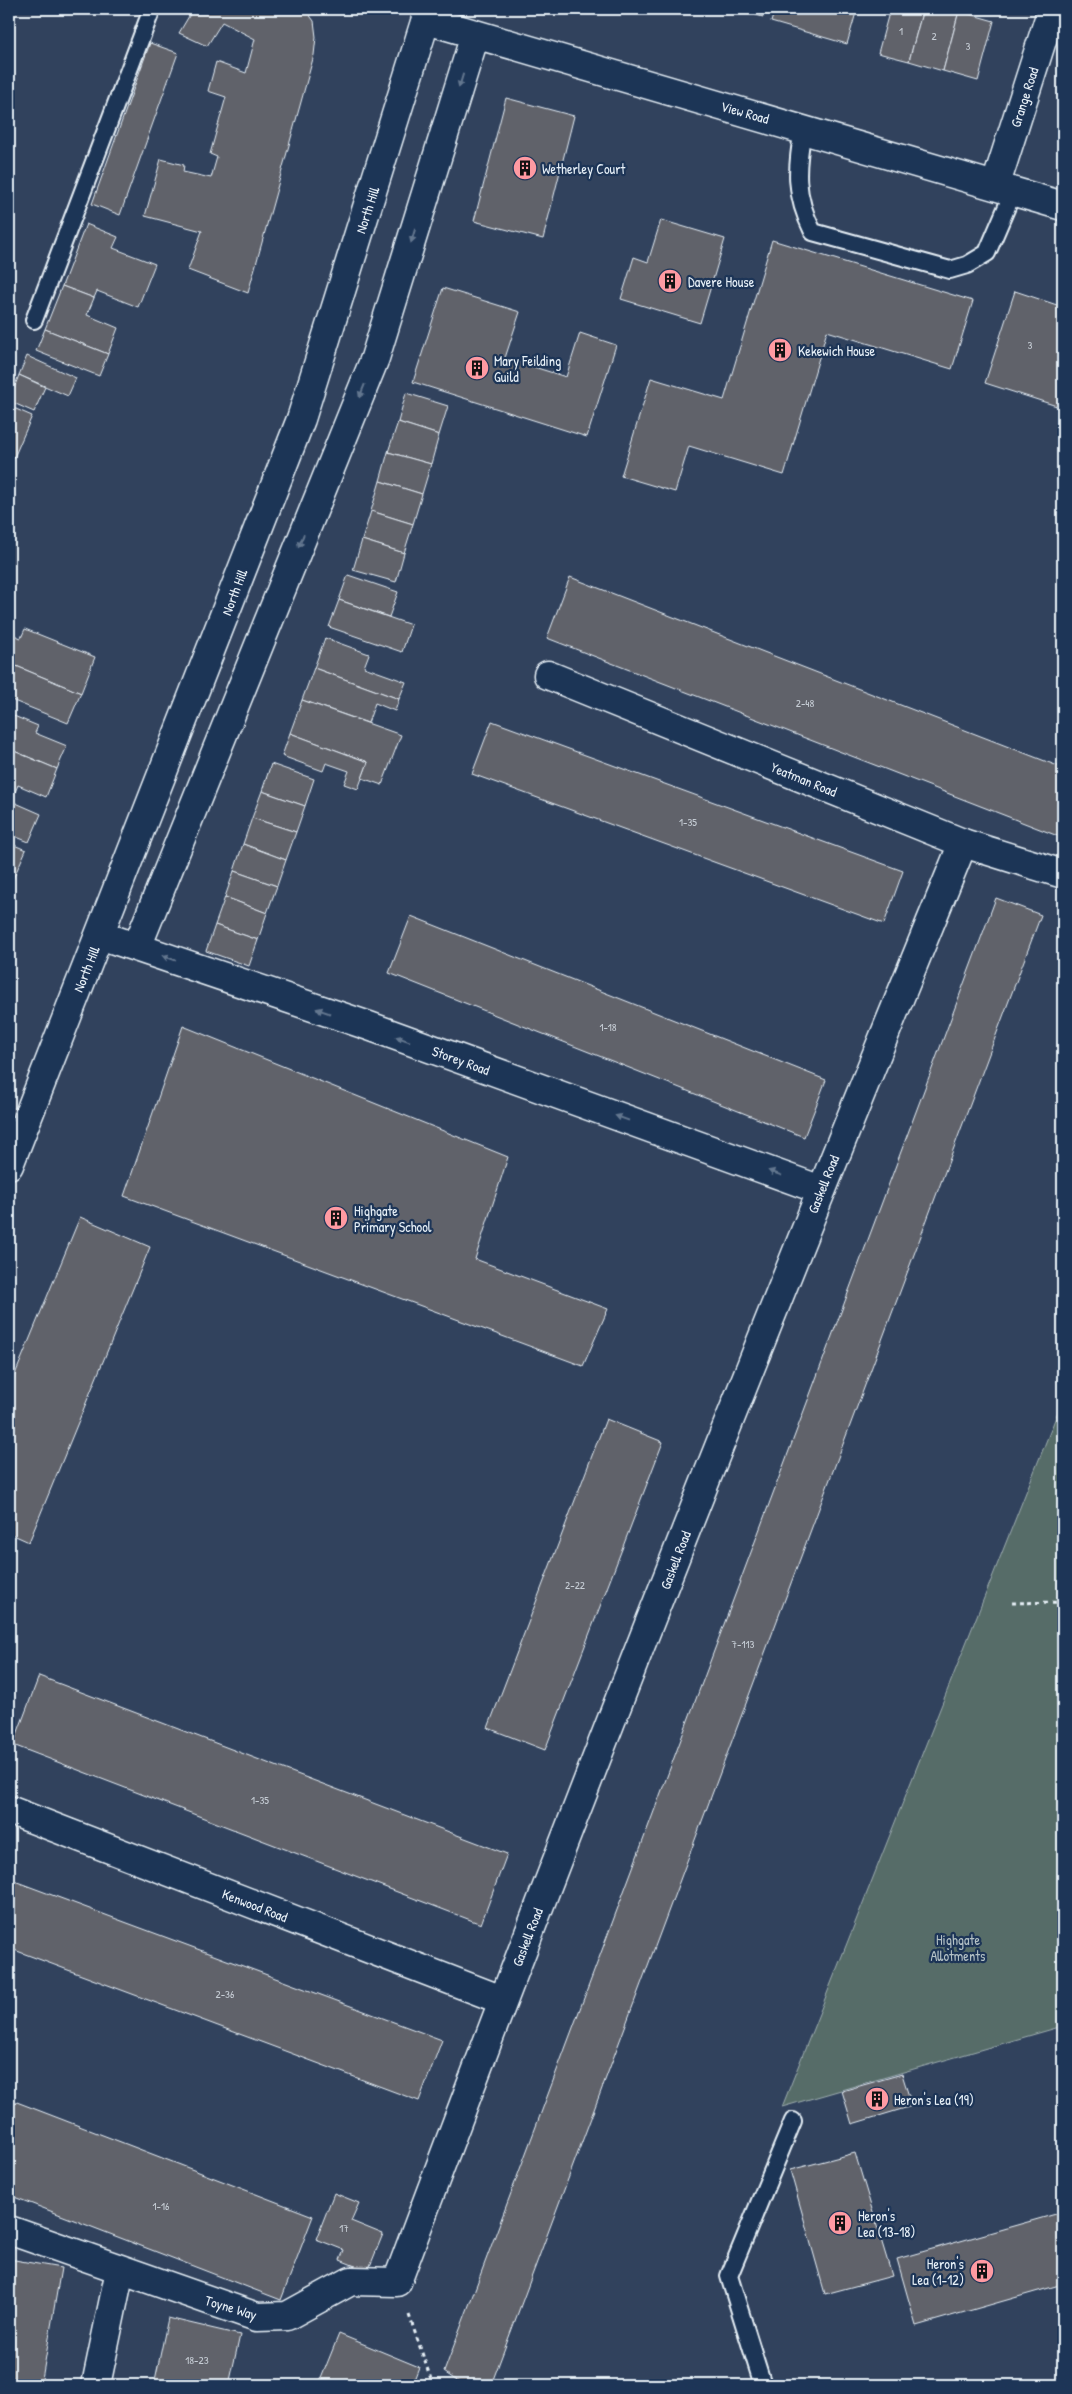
<svg xmlns="http://www.w3.org/2000/svg" width="1072" height="2394" viewBox="0 0 1072 2394" font-family="'Patrick Hand',sans-serif">
	<style>
		.green { fill: #566c68; stroke: #9faeb0 }
		.building { fill: #61626b; stroke: #e8f1f8 }
		.lines { fill: none; stroke-linecap: round; stroke-linejoin: round }
		.service-casing { stroke: #e8f1f8; stroke-width: 20 }
		.minor-casing { stroke: #e8f1f8; stroke-width: 31 }
		.secondary-casing { stroke: #e8f1f8; stroke-width: 31 }
		.path { stroke: #e8f1f8; stroke-width: 3; stroke-dasharray: 4 4; stroke-linecap: butt }
		.service { stroke: #1d3557; stroke-width: 16 }
		.minor { stroke: #1d3557; stroke-width: 28 }
		.secondary { stroke: #1d3557; stroke-width: 28 }
		.oneway { fill: #64778f }
		.labels { text-anchor: middle; dominant-baseline: central; stroke-width: 4.5; stroke-linejoin: round; paint-order: stroke }
		.number-label { font-size: 11px; fill: #c6cdd5 }
		.street-label { font-size: 14px; fill: #e8f1f8; stroke: #1d3557 }
		.poi-label { font-size: 14px; fill: #e8f1f8; stroke: #1d3557; text-anchor: start }
		.park-label { font-size: 14px; fill: #b5c2c6; stroke: #1d3557 }
	</style>
	<rect width="100%" height="100%" fill="#31425d"/>
	<filter id="ink" filterUnits="userSpaceOnUse"><feTurbulence type="fractalNoise" baseFrequency=".02" numOctaves="2"/><feDisplacementMap in="SourceGraphic" scale="10" xChannelSelector="R" yChannelSelector="G"/><feConvolveMatrix kernelMatrix="1 2 1 2 8 2 1 2 1" color-interpolation-filters="sRGB"/></filter>
	<g filter="url(#ink)">
		<polygon class="green" points="1063,1399 1063,2026 782,2107"/>
		<g class="building">
			<polygon points="186,9 305,9 314,21 316,37 314,55 248,293 188,270 202,231 145,216 161,159 184,165 183,172 211,178 217,157 210,154 226,97 208,91 216,62 246,73 255,39 222,22 207,46 179,33 192,11"/>
			<polygon points="736,9 765,9 763,17"/>
			<polygon points="775,9 857,9 847,44 771,22"/>
			<polygon points="890,9 923,9 909,61 878,53"/>
			<polygon points="923,9 950,9 959,11 943,71 909,61"/>
			<polygon points="959,11 994,21 978,81 943,71"/>
			<polygon points="150,43 178,53 120,215 92,204"/>
			<polygon points="506,98 574,116 543,239 474,221"/>
			<polygon points="661,220 725,239 700,323 621,299 634,257 648,262"/>
			<polygon points="86,224 118,237 113,248 155,264 138,307 97,291 94,298 62,286"/>
			<polygon points="772,240 973,301 952,369 827,331 784,475 689,446 675,492 621,476 651,378 724,400"/>
			<polygon points="62,286 94,298 87,315 118,328 108,354 45,329"/>
			<polygon points="443,288 520,312 505,358 566,377 580,333 616,345 587,437 413,382"/>
			<polygon points="1015,291 1063,307 1063,408 985,383"/>
			<polygon points="45,329 108,354 99,376 36,351"/>
			<polygon points="27,356 76,378 68,396 19,375"/>
			<polygon points="19,375 45,387 34,412 9,401"/>
			<polygon points="406,393 448,406 439,435 398,422"/>
			<polygon points="9,406 32,416 9,469"/>
			<polygon points="398,422 439,435 431,464 388,452"/>
			<polygon points="388,452 431,464 422,494 380,481"/>
			<polygon points="380,481 422,494 413,524 371,511"/>
			<polygon points="371,511 413,524 404,553 362,540"/>
			<polygon points="362,540 404,553 396,582 353,570"/>
			<polygon points="348,575 398,592 389,617 339,600"/>
			<polygon points="570,577 1063,768 1063,838 547,638"/>
			<polygon points="339,600 411,625 402,652 329,627"/>
			<polygon points="25,629 95,657 81,693 9,663 9,633 21,638"/>
			<polygon points="325,638 369,654 364,667 406,682 399,699 314,668"/>
			<polygon points="9,663 81,693 68,723 9,699"/>
			<polygon points="314,668 399,699 395,711 375,703 368,723 302,700"/>
			<polygon points="302,700 401,735 382,785 362,778 368,762 290,733"/>
			<polygon points="9,714 38,726 35,733 67,746 57,769 9,749"/>
			<polygon points="492,721 903,871 884,924 472,774"/>
			<polygon points="290,733 368,762 358,789 344,784 349,771 326,763 323,771 282,756"/>
			<polygon points="9,749 57,769 46,797 18,785 15,792 9,789"/>
			<polygon points="271,764 314,779 305,806 262,791"/>
			<polygon points="262,791 305,806 296,832 252,818"/>
			<polygon points="9,800 41,814 29,842 9,834"/>
			<polygon points="252,818 296,832 286,860 243,844"/>
			<polygon points="9,843 26,850 13,879 9,877"/>
			<polygon points="243,844 286,860 277,886 234,871"/>
			<polygon points="234,871 277,886 267,913 225,897"/>
			<polygon points="225,897 267,913 258,940 215,925"/>
			<polygon points="996,898 1041,915 491,2385 463,2385 444,2372"/>
			<polygon points="411,916 826,1080 804,1137 389,973"/>
			<polygon points="215,925 258,940 249,966 206,951"/>
			<polygon points="183,1026 508,1157 475,1259 608,1309 583,1366 124,1196"/>
			<polygon points="80,1217 150,1247 29,1542 9,1533 9,1389"/>
			<polygon points="606,1419 663,1442 545,1750 488,1728"/>
			<polygon points="39,1676 507,1854 481,1924 13,1745"/>
			<polygon points="9,1879 442,2040 419,2101 9,1948"/>
			<polygon points="902,2074 912,2106 852,2124 842,2091"/>
			<polygon points="9,2099 313,2216 281,2300 9,2195"/>
			<polygon points="855,2153 892,2276 825,2294 790,2170"/>
			<polygon points="334,2193 359,2203 351,2221 383,2234 368,2271 340,2260 344,2250 316,2239"/>
			<polygon points="1063,2212 1063,2284 916,2326 897,2259"/>
			<polygon points="9,2259 61,2268 41,2385 9,2385"/>
			<polygon points="168,2318 240,2335 229,2385 154,2385"/>
			<polygon points="339,2334 419,2367 412,2385 332,2385 320,2381"/>
		</g>
		<g class="lines">
			<g class="service-casing">
				<g id="service">
					<path d="M803 129C796 169 794 194 813 232L950 270 967 265 987 253 1014 190"/>
					<polyline points="34,320 152,9"/>
					<polyline points="763,2385 729,2276 793,2121"/>
				</g>
			</g>
			<g class="minor-casing">
				<g id="minor">
					<polyline points="427,20 1063,206"/>
					<polyline points="996,184 1052,9"/>
					<polyline points="548,675 963,843 1063,874"/>
					<polyline points="100,935 369,1026 821,1190"/>
					<polyline points="137,947 375,358 475,35"/>
					<polyline points="9,1810 502,2000"/>
					<path d="M9 2230 257 2317 287 2316 351 2281 397 2282C577 1799 767 1320 963 843"/>
					<polyline points="96,2385 120,2270"/>
				</g>
			</g>
			<g class="secondary-casing">
				<polyline id="secondary" points="9,1165 301,419 429,9"/>
			</g>
			<g class="path">
				<polyline points="1012,1603 1063,1602"/>
				<polyline points="409,2315 433,2385"/>
			</g>
			<use href="#service" class="service"/>
			<use href="#minor" class="minor"/>
			<use href="#secondary" class="secondary"/>
		</g>
		<defs><path id="oneway-solid" d="M-6-.8H1V-3.2L6.5 0L1 3.2V.8H-6Z" transform="scale(1.25)"/></defs>
		<g class="oneway">
			<use href="#oneway-solid" transform="translate(461 81) rotate(107)"/>
			<use href="#oneway-solid" transform="translate(413 236) rotate(107)"/>
			<use href="#oneway-solid" transform="translate(362 391) rotate(112)"/>
			<use href="#oneway-solid" transform="translate(301 541) rotate(112)"/>
			<use href="#oneway-solid" transform="translate(169 958) rotate(-161)"/>
			<use href="#oneway-solid" transform="translate(323 1011) rotate(-161)"/>
			<use href="#oneway-solid" transform="translate(403 1039) rotate(-160)"/>
			<use href="#oneway-solid" transform="translate(622 1118) rotate(-160)"/>
			<use href="#oneway-solid" transform="translate(775 1173) rotate(-160)"/>
		</g>
	</g>
	<defs>
		<g id="building-disc" transform="scale(1.25)"><circle r="9.5" fill="#ff9aa2" stroke="#1d3557"/><path d="M-4-6H4V6H1V3H-1V6H-4ZM-2.5-4.3h1.7v1.8h-1.7ZM.8-4.3h1.7v1.8H.8ZM-2.5-1h1.7V.8h-1.7ZM.8-1h1.7V.8H.8Z" fill="#111"/></g>
	</defs>
	<g fill-rule="evenodd">
		<use href="#building-disc" x="525" y="168"/>
		<use href="#building-disc" x="670" y="281"/>
		<use href="#building-disc" x="780" y="350"/>
		<use href="#building-disc" x="477" y="368"/>
		<use href="#building-disc" x="336" y="1218"/>
		<use href="#building-disc" x="877" y="2099"/>
		<use href="#building-disc" x="840" y="2223"/>
		<use href="#building-disc" x="982" y="2271"/>
	</g>
	<g class="labels">
		<g class="number-label">
			<text x="901" y="31">1</text>
			<text x="934" y="36">2</text>
			<text x="968" y="46">3</text>
			<text x="1030" y="345">3</text>
			<text x="805" y="703">2-48</text>
			<text x="688" y="822">1-35</text>
			<text x="608" y="1027">1-18</text>
			<text x="575" y="1585">2-22</text>
			<text x="743" y="1644">7-113</text>
			<text x="260" y="1800">1-35</text>
			<text x="225" y="1994">2-36</text>
			<text x="161" y="2206">1-16</text>
			<text x="344" y="2228">17</text>
			<text x="197" y="2360">18-23</text>
		</g>
		<g class="street-label">
			<text transform="translate(1024 97) rotate(-72)">Grange Road</text>
			<text transform="translate(745 112) rotate(16)">View Road</text>
			<text transform="translate(367 210) rotate(-72)">North Hill</text>
			<text transform="translate(234 592) rotate(-69)">North Hill</text>
			<text transform="translate(804 779) rotate(22)">Yeatman Road</text>
			<text transform="translate(86 969) rotate(-68)">North Hill</text>
			<text transform="translate(461 1060) rotate(20)">Storey Road</text>
			<text transform="translate(823 1184) rotate(-68)">Gaskell Road</text>
			<text transform="translate(675 1560) rotate(-69)">Gaskell Road</text>
			<text transform="translate(255 1905) rotate(21)">Kenwood Road</text>
			<text transform="translate(527 1937) rotate(-69)">Gaskell Road</text>
			<text transform="translate(231 2307) rotate(17)">Toyne Way</text>
		</g>
		<g class="poi-label">
			<text x="542" y="168">Wetherley Court</text>
			<text x="688" y="281">Davere House</text>
			<text x="798" y="350">Kekewich House</text>
			<text x="494" y="360">Mary Feilding<tspan x="494" dy="16">Guild</tspan></text>
			<text x="354" y="1210">Highgate<tspan x="354" dy="16">Primary School</tspan></text>
			<text x="894" y="2099">Heron's Lea (19)</text>
			<text x="858" y="2215">Heron's<tspan x="858" dy="16">Lea (13-18)</tspan></text>
			<text x="964" y="2263" text-anchor="end">Heron's<tspan x="964" dy="16">Lea (1-12)</tspan></text>
		</g>
		<g class="park-label">
			<text x="958" y="1939">Highgate<tspan x="958" dy="16">Allotments</tspan></text>
		</g>
	</g>
	<rect width="1072" height="2394" fill="none" stroke="#1d3557" stroke-width="30"/>
	<rect x="15" y="15" width="1042" height="2364" fill="none" stroke="#e8f1f8" stroke-width="2" filter="url(#ink)"/>
</svg>
